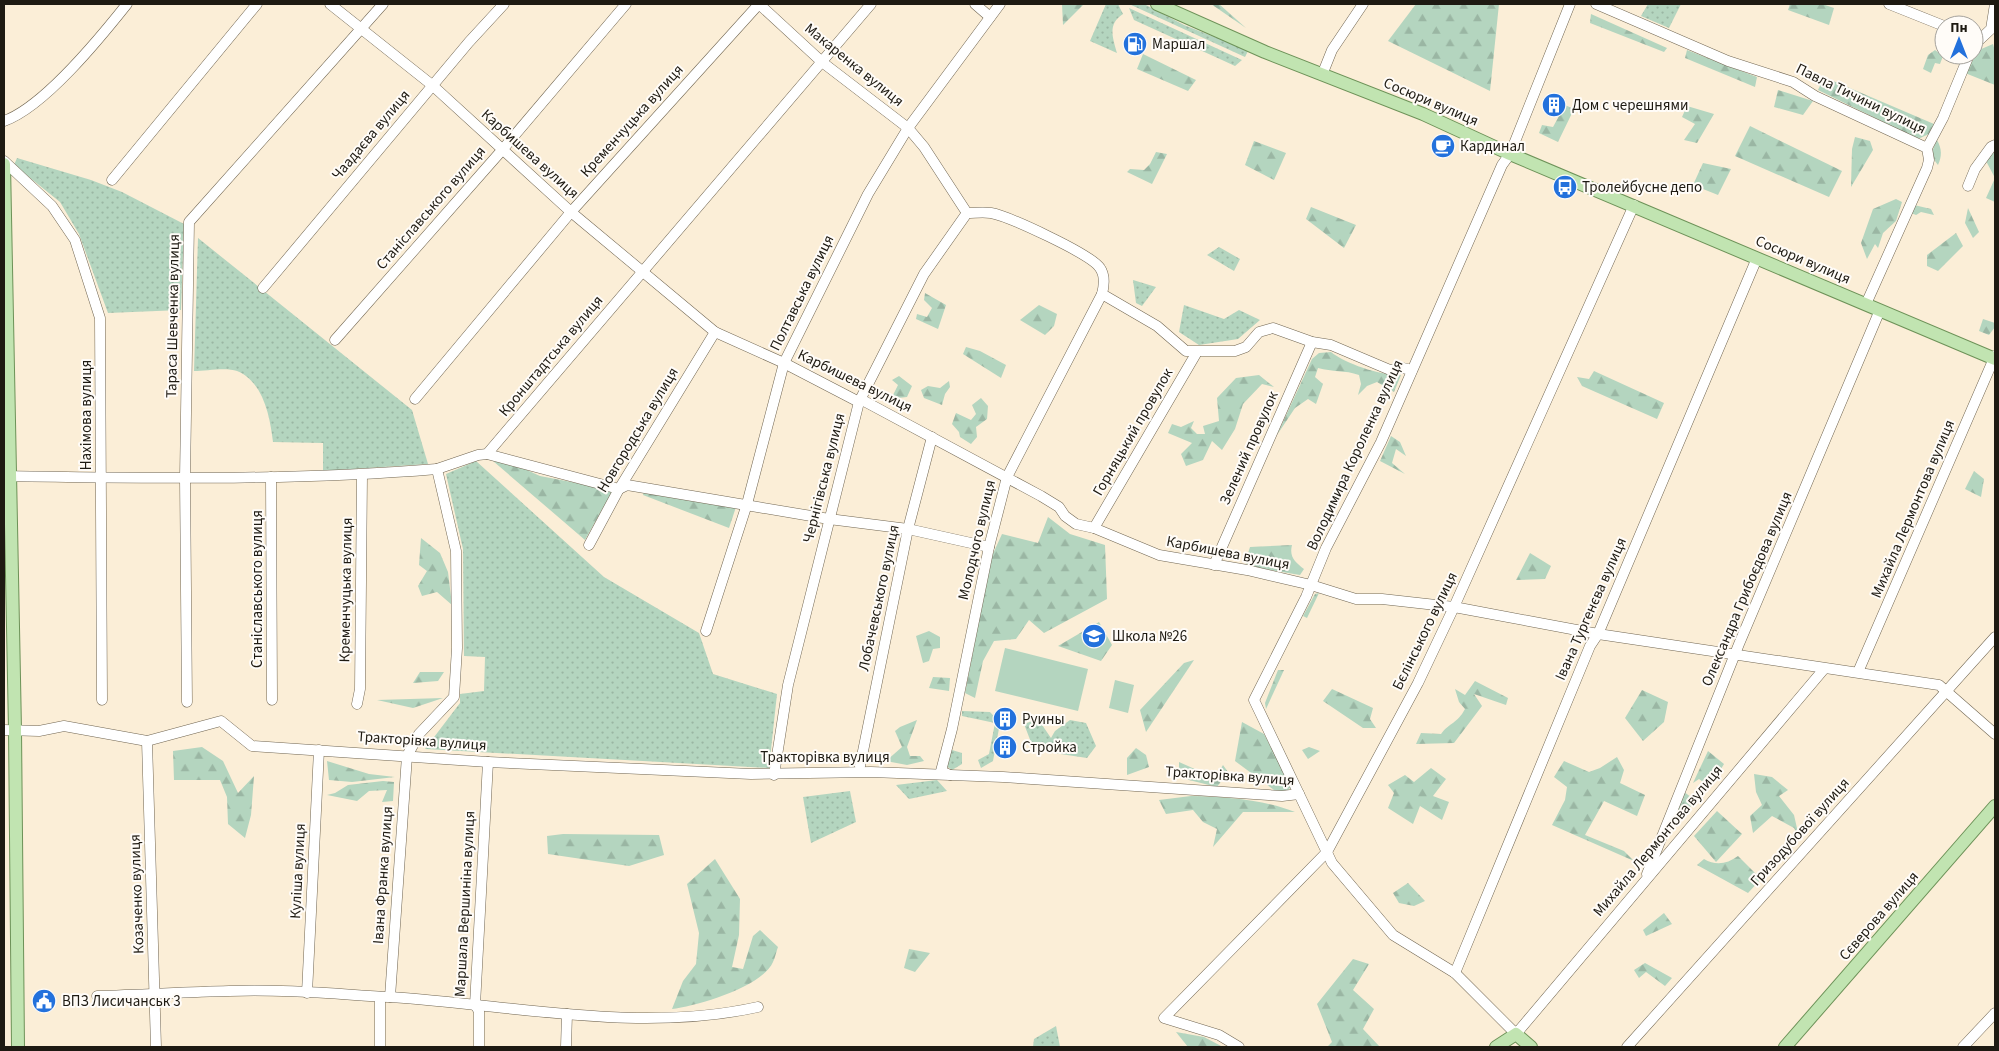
<svg xmlns="http://www.w3.org/2000/svg" width="1999" height="1051" viewBox="0 0 1999 1051" font-family="'Source Sans 3',sans-serif">
	<style>
		.grass { fill: url(#grass-dots) }
		.forest { fill: url(#forest-firs) }
		.garden { fill: #b4d5bf }
		.lines { fill: none; stroke-linecap: round; stroke-linejoin: round }
		.minor-casing { stroke: #716652; stroke-width: 11 }
		.major-casing { stroke: #6d9258; stroke-width: 14 }
		.minor { stroke: #fff; stroke-width: 10 }
		.major { stroke: #c1e4b1; stroke-width: 12 }
		.labels { text-anchor: middle; dominant-baseline: central; stroke-width: 4; stroke-linejoin: round; paint-order: stroke }
		.poi-label { font-size: 15px; fill: #1e1a12; stroke: #fffcf8; text-anchor: start }
		.street-label { font-size: 15px; fill: #1e1a12; stroke: #fffcf8 }
	</style>
	<defs>
		<pattern id="grass-dots" width="8" height="8" patternUnits="userSpaceOnUse" patternTransform="scale(1.25)"><rect width="8" height="8" fill="#b4d5bf"/><path d="M2 2h.1M6 6h.1" fill="none" stroke="#9ab6a3" stroke-width="1.8" stroke-linecap="round"/></pattern>
		<pattern id="forest-firs" width="22" height="20" patternUnits="userSpaceOnUse" patternTransform="scale(1.25)"><rect width="22" height="20" fill="#b4d5bf"/><path d="M5 1l3.5 6h-7zM16 11l3.5 6h-7z" fill="#9ab6a3"/></pattern>
	</defs>
	<rect width="100%" height="100%" fill="#fbeed7"/>
	<g class="grass">
		<path d="M1106 4H1118L1123 14C1107 24 1113 38 1117 53L1090 41Z"/>
		<polygon points="1129,4 1144,4 1184,25 1245,49 1248,51 1245,57"/>
		<polygon points="1648,4 1681,4 1669,28 1641,16"/>
		<polygon points="1129,8 1242,60 1235,66 1222,60 1134,20"/>
		<polygon points="17,158 91,180 122,192 184,224 181,310 108,313 79,234 60,202 14,165"/>
		<path d="M198 238 412 410 428 464 323 471V443L273 442C270 418 264 382 237 371 226 367 206 371 194 371Z"/>
		<polygon points="1219,247 1240,259 1234,271 1207,255"/>
		<polygon points="1133,280 1156,287 1142,306 1136,303"/>
		<polygon points="1184,305 1224,319 1239,310 1260,320 1238,339 1199,345 1179,332"/>
		<polygon points="476,461 604,577 699,633 713,674 777,694 769,768 425,749 460,703 460,694 484,691 485,657 464,656 463,549 446,474"/>
		<polygon points="962,711 990,712 1000,723 993,761 981,768 978,760 989,754 995,723 962,716"/>
		<polygon points="1038,719 1051,738 1055,731 1070,720 1086,723 1096,746 1087,758 1034,750 1024,724"/>
		<polygon points="952,750 962,753 962,764 952,770 945,765"/>
		<polygon points="937,780 947,791 909,799 896,785"/>
		<polygon points="850,791 856,822 811,843 803,797"/>
		<polygon points="1056,1026 1060,1047 1033,1047 1034,1039"/>
	</g>
	<g class="forest">
		<polygon points="1062,4 1084,4 1063,25"/>
		<polygon points="1211,4 1219,4 1246,28"/>
		<polygon points="1416,4 1499,4 1490,91 1388,41"/>
		<polygon points="1790,4 1822,4 1834,8 1829,25 1788,10"/>
		<polygon points="1591,14 1667,48 1664,52 1590,23"/>
		<polygon points="1993,44 1995,51 1995,85 1965,73 1979,50"/>
		<polygon points="1687,50 1757,77 1755,87 1685,58"/>
		<polygon points="1935,50 1943,56 1940,64 1935,63 1931,73 1923,69 1928,55"/>
		<polygon points="1143,54 1196,80 1188,91 1137,69"/>
		<polygon points="1824,77 1934,124 1929,134 1918,139 1818,90"/>
		<polygon points="1778,90 1813,101 1803,115 1774,107"/>
		<polygon points="1565,105 1574,109 1558,142 1539,133 1542,125 1553,127"/>
		<polygon points="1687,106 1714,114 1697,143 1684,140 1695,124 1682,117"/>
		<polygon points="1750,126 1842,171 1829,197 1735,156"/>
		<polygon points="1855,137 1870,141 1873,150 1851,187 1852,149"/>
		<path d="M1937 140C1942 149 1942 156 1938 165 1930 156 1932 149 1937 140Z"/>
		<polygon points="1254,141 1286,153 1274,180 1245,165"/>
		<path d="M1995 151C1995 168 1995 186 1995 202L1986 198 1995 178 1986 161Z"/>
		<polygon points="1156,152 1167,154 1152,184 1127,172 1130,169 1144,170 1150,164"/>
		<polygon points="1703,163 1731,169 1718,195 1693,185"/>
		<polygon points="1896,199 1902,202 1896,221 1883,233 1878,248 1875,244 1867,259 1861,243 1873,209"/>
		<polygon points="1914,205 1931,209 1934,215 1921,212 1916,215 1911,213"/>
		<polygon points="1311,207 1356,225 1344,248 1306,219"/>
		<polygon points="1968,208 1979,232 1973,238 1965,223"/>
		<polygon points="1956,233 1963,246 1938,271 1927,266 1927,255"/>
		<polygon points="925,293 946,305 938,329 916,319 917,314 927,317 932,308 924,300"/>
		<polygon points="1039,305 1057,314 1054,326 1045,335 1020,320"/>
		<polygon points="1983,319 1995,323 1995,327 1989,335 1979,331"/>
		<polygon points="966,347 980,351 1006,365 1001,378 963,354"/>
		<path d="M1331 352C1346 364 1382 376 1401 375L1394 392 1377 382 1367 386 1358 395 1361 384 1359 375C1345 370 1332 372 1318 368L1315 377 1323 384 1316 404 1308 399 1295 408 1277 435 1312 359 1319 353Z"/>
		<polygon points="1594,371 1664,403 1657,419 1582,386 1577,377 1589,379"/>
		<polygon points="1259,375 1274,387 1262,384 1243,404 1235,429 1222,450 1212,441 1203,460 1186,466 1181,454 1192,443 1168,433 1172,424 1181,427 1194,421 1191,428 1197,434 1205,434 1203,426 1219,421 1217,398 1236,378"/>
		<polygon points="899,376 912,386 907,397 898,398 893,395 898,385 892,380"/>
		<polygon points="949,381 950,387 945,394 942,405 924,398 921,390 928,386 940,388"/>
		<polygon points="981,398 988,406 987,419 976,427 977,437 971,444 960,437 959,432 952,424 956,413 971,420 976,414 972,405"/>
		<polygon points="1391,436 1400,442 1406,456 1396,449 1392,463 1405,474 1380,461"/>
		<polygon points="493,461 516,465 540,476 613,490 585,540"/>
		<polygon points="1974,471 1984,479 1981,497 1965,489"/>
		<polygon points="644,491 736,507 729,528 643,495"/>
		<polygon points="1048,517 1070,534 1105,545 1107,599 1044,633 1029,620 1016,639 994,641 983,661 975,698 965,693 991,558 1002,534 1038,543"/>
		<polygon points="421,538 440,553 448,572 452,605 437,592 422,596 418,586 427,571 419,565"/>
		<path d="M1292 545C1289 557 1295 562 1304 569L1300 575 1259 568 1245 563 1250 547Z"/>
		<polygon points="1530,553 1551,566 1545,579 1516,580"/>
		<polygon points="1319,593 1307,618 1303,616 1315,594"/>
		<polygon points="1099,622 1112,645 1101,661 1058,646"/>
		<polygon points="929,631 940,637 940,648 933,649 929,661 923,663 916,636"/>
		<polygon points="1194,660 1146,732 1140,710 1184,663"/>
		<polygon points="1278,670 1284,670 1266,709 1265,703"/>
		<polygon points="420,672 444,672 438,681 413,683"/>
		<polygon points="933,677 950,678 949,691 929,688"/>
		<path d="M1475 681 1508 698 1506 705 1474 694 1482 706 1454 743 1416 744 1421 733 1441 734C1450 722 1457 724 1465 709L1459 702 1455 689 1465 695Z"/>
		<polygon points="1332,689 1373,708 1370,719 1376,728 1363,728 1323,701"/>
		<polygon points="1642,690 1668,702 1664,722 1643,741 1625,718"/>
		<polygon points="443,698 413,708 377,700"/>
		<polygon points="917,720 907,747 910,756 920,756 924,761 907,765 886,761 902,747 895,731 900,727"/>
		<polygon points="1242,722 1264,734 1292,786 1282,796 1235,761"/>
		<polygon points="202,747 223,761 238,793 254,776 251,815 245,838 228,824 227,797 220,780 174,780 173,751"/>
		<polygon points="1309,747 1320,751 1308,759 1302,750"/>
		<polygon points="1136,748 1146,755 1149,767 1127,775 1127,758"/>
		<polygon points="1708,751 1724,764 1710,787 1699,779 1693,783"/>
		<polygon points="1617,757 1624,770 1620,783 1645,795 1637,816 1604,801 1585,835 1624,851 1634,861 1552,825 1565,800 1567,787 1554,777 1564,761 1589,772 1600,768"/>
		<polygon points="327,761 369,774 395,777 352,782 329,780"/>
		<polygon points="1179,762 1215,778 1223,765 1228,772 1217,787 1189,780 1179,773"/>
		<polygon points="1431,768 1446,779 1433,796 1449,802 1442,820 1420,806 1413,824 1388,808 1394,793 1388,785 1405,775 1414,782"/>
		<polygon points="1754,774 1772,777 1788,790 1779,796 1794,815 1799,837 1794,828 1772,816 1753,833 1750,816 1762,805 1756,792"/>
		<polygon points="383,781 394,782 393,801 382,802 387,790 369,791 357,801 327,795 335,793 348,785"/>
		<polygon points="1683,791 1696,801 1668,830"/>
		<path d="M1191 796C1226 797 1262 799 1295 812H1243L1213 847 1217 829 1203 822 1193 810 1166 814 1159 800Z"/>
		<polygon points="1717,811 1742,834 1716,862 1694,836"/>
		<polygon points="563,834 659,835 664,855 629,866 548,854 547,836"/>
		<path d="M1738 856 1761 879 1748 893 1697 865 1704 859C1716 866 1727 864 1738 856Z"/>
		<path d="M715 859 740 899 739 935 732 967 743 969 753 936 760 930 778 947C776 952 775 958 773 962 762 987 697 1006 672 1009L683 981 696 964 699 933 687 884Z"/>
		<polygon points="1408,883 1425,901 1414,906 1399,903 1393,893"/>
		<polygon points="1664,913 1672,924 1646,936 1643,930"/>
		<polygon points="909,949 930,953 915,972 904,968"/>
		<polygon points="1353,959 1369,964 1353,990 1374,1009 1363,1029 1380,1047 1327,1047 1332,1042 1317,1004"/>
		<polygon points="1645,963 1672,978 1665,986 1646,972 1639,978 1634,970"/>
		<polygon points="1176,1032 1204,1037 1223,1047 1188,1047"/>
	</g>
	<g class="garden">
		<polygon points="1005,648 1088,669 1078,711 995,691"/>
		<polygon points="1115,680 1134,685 1128,713 1109,708"/>
	</g>
	<g class="lines">
		<g class="minor-casing">
			<g id="minor">
				<polyline points="330,4 432,85 571,212 715,332 784,363 859,402 864,401 1041,496 1059,507 1065,516 1076,524 1094,528 1159,555 1247,570 1311,585 1356,599 1382,599 1454,607 1598,634 1939,685 1995,734"/>
				<polyline points="759,4 822,62 908,128 924,147 967,213"/>
				<polyline points="975,4 990,17"/>
				<polyline points="1596,4 1728,61 1793,82 1815,96 1927,148 1929,160 1927,168 1866,304"/>
				<polyline points="1889,4 1944,26"/>
				<polyline points="1974,45 1991,29 1995,4"/>
				<polyline points="1322,75 1332,50 1363,4"/>
				<path d="M4 121C44 107 100 38 127 4"/>
				<polyline points="1927,148 1943,118 1969,55"/>
				<polyline points="4,161 52,206 75,240 100,318 102,700"/>
				<polyline points="112,180 257,4"/>
				<polyline points="1968,186 1975,169 1991,147 1995,145"/>
				<path d="M967 213C975 213 983 212 991 213 1008 216 1091 254 1100 268 1105 275 1104 286 1102 294L1157 326 1186 351H1235L1246 347 1259 332 1273 328 1312 342 1331 345 1390 370 1403 368 1412 370"/>
				<polyline points="263,288 469,42 504,4"/>
				<polyline points="335,340 503,149 626,4"/>
				<polyline points="415,399 571,212 759,4"/>
				<polyline points="487,454 619,489 627,485 829,519 908,529 989,547"/>
				<path d="M4 476C148 478 293 481 437 469"/>
				<polyline points="271,477 272,700"/>
				<polyline points="1094,528 1197,352"/>
				<polyline points="589,545 619,489 715,332"/>
				<polyline points="1214,565 1312,342"/>
				<polyline points="706,631 747,504 784,363 868,194 908,128 1000,4"/>
				<polyline points="1858,672 1995,356"/>
				<polyline points="187,702 185,478 189,222 383,4"/>
				<polyline points="357,704 360,689 362,475"/>
				<polyline points="4,730 39,731 64,726 147,741 221,721 252,746 488,762 751,774 871,772 1003,777 1282,796 1299,794 1332,863 1393,935 1455,973 1516,1034 1824,669"/>
				<polyline points="147,741 156,1047"/>
				<polyline points="860,766 908,529 932,437"/>
				<polyline points="774,775 788,685 859,402 924,274 967,213"/>
				<polyline points="950,775 941,771 952,729 989,547 1007,477 1102,294"/>
				<polyline points="1299,794 1254,700 1306,597 1326,548 1381,442 1502,165 1510,154 1570,4"/>
				<polyline points="1647,874 1739,644 1880,310"/>
				<polyline points="1455,973 1590,646 1598,634 1757,258"/>
				<polyline points="307,993 319,750"/>
				<path d="M97 996C141 995 185 992 229 991 282 989 336 994 388 997 510 1004 636 1034 758 1007"/>
				<polyline points="390,997 407,756 419,734 454,697 457,648 456,551 437,469 478,455 487,454 871,4"/>
				<polyline points="380,1047 380,997"/>
				<polyline points="479,1047 479,1011 475,1005 488,762"/>
				<polyline points="566,1047 567,1014"/>
				<polyline points="1239,1047 1219,1035 1164,1018 1327,852 1418,683 1454,607 1634,205"/>
				<polyline points="1627,1047 1995,637"/>
				<polyline points="1963,1047 1995,1013"/>
			</g>
		</g>
		<g class="major-casing">
			<g id="major">
				<polyline points="1157,4 1265,52 1423,114 1510,154 1995,359"/>
				<polyline points="4,164 15,730 18,1047"/>
				<polyline points="1496,1047 1516,1034 1531,1047"/>
				<polyline points="1785,1047 1995,806"/>
			</g>
		</g>
		<use href="#minor" class="minor"/>
		<use href="#major" class="major"/>
	</g>
	<defs>
		<g id="fuel-disc" transform="scale(1.25)"><circle r="9.5" fill="#2371dc" stroke="#fffcf8"/><path d="M-5.5-6h7V0h2V4h1.3V-2.5L3-4.5l.8-.8L6-3V5H2.5V1h-1V6h-7ZM-4.2-4.7v3.2H.2V-4.7Z" fill="#fff"/></g>
		<g id="building-disc" transform="scale(1.25)"><circle r="9.5" fill="#2371dc" stroke="#fffcf8"/><path d="M-4-6H4V6H1V3H-1V6H-4ZM-2.5-4.3h1.7v1.8h-1.7ZM.8-4.3h1.7v1.8H.8ZM-2.5-1h1.7V.8h-1.7ZM.8-1h1.7V.8H.8Z" fill="#fff"/></g>
		<g id="cafe-disc" transform="scale(1.25)"><circle r="9.5" fill="#2371dc" stroke="#fffcf8"/><path d="M-5.5-4.5H6V0H3Q3 3.5 0 3.5H-2.5Q-5.5 3.5-5.5 0ZM3-3.2v2h1.7v-2ZM-6 4.5H4V6H-6Z" fill="#fff"/></g>
		<g id="bus-disc" transform="scale(1.25)"><circle r="9.5" fill="#2371dc" stroke="#fffcf8"/><path d="M-5-6H5V4H4V6H2V4H-2V6H-4V4H-5ZM-3.5-4V0h7V-4ZM-3.5 1.2v1.5H-2V1.2ZM2 1.2v1.5H3.5V1.2Z" fill="#fff"/></g>
		<g id="school-disc" transform="scale(1.25)"><circle r="9.5" fill="#2371dc" stroke="#fffcf8"/><path d="M0-5L7-2L0 1L-7-2ZM-4 1L0 2.5L4 1V4Q0 6-4 4Z" fill="#fff"/></g>
		<g id="civic-disc" transform="scale(1.25)"><circle r="9.5" fill="#2371dc" stroke="#fffcf8"/><path d="M-.6-6.5H3V-4.5H.6V-3L4-1V1h2V6H-6V1h2V-1L-.6-3ZM-1.2 2.5V6h2.4V2.5Z" fill="#fff"/></g>
	</defs>
	<g fill-rule="evenodd">
		<use href="#fuel-disc" x="1135" y="44"/>
		<use href="#building-disc" x="1554" y="105"/>
		<use href="#cafe-disc" x="1443" y="146"/>
		<use href="#bus-disc" x="1565" y="187"/>
		<use href="#school-disc" x="1094" y="636"/>
		<use href="#building-disc" x="1005" y="719"/>
		<use href="#building-disc" x="1005" y="747"/>
		<use href="#civic-disc" x="44" y="1001"/>
	</g>
	<g class="labels">
		<g class="poi-label">
			<text x="1152" y="44">Маршал</text>
			<text x="1572" y="105">Дом с черешнями</text>
			<text x="1460" y="146">Кардинал</text>
			<text x="1582" y="187">Тролейбусне депо</text>
			<text x="1112" y="636">Школа №26</text>
			<text x="1022" y="719">Руины</text>
			<text x="1022" y="747">Стройка</text>
			<text x="62" y="1001">ВПЗ Лисичанськ 3</text>
		</g>
		<g class="street-label">
			<text transform="translate(854 65) rotate(39)">Макаренка вулиця</text>
			<text transform="translate(1861 99) rotate(26)">Павла Тичини вулиця</text>
			<text transform="translate(1431 102) rotate(23)">Сосюри вулиця</text>
			<text transform="translate(632 121) rotate(-48)">Кременчуцька вулиця</text>
			<text transform="translate(371 135) rotate(-50)">Чаадаєва вулиця</text>
			<text transform="translate(530 154) rotate(42)">Карбишева вулиця</text>
			<text transform="translate(431 208) rotate(-49)">Станіславського вулиця</text>
			<text transform="translate(1803 260) rotate(23)">Сосюри вулиця</text>
			<text transform="translate(802 293) rotate(-64)">Полтавська вулиця</text>
			<text transform="translate(173 316) rotate(-89)">Тараса Шевченка вулиця</text>
			<text transform="translate(551 356) rotate(-50)">Кронштадтська вулиця</text>
			<text transform="translate(855 381) rotate(26)">Карбишева вулиця</text>
			<text transform="translate(86 415) rotate(-90)">Нахімова вулиця</text>
			<text transform="translate(638 430) rotate(-59)">Новгородська вулиця</text>
			<text transform="translate(1133 432) rotate(-60)">Горняцький провулок</text>
			<text transform="translate(1249 448) rotate(-66)">Зелений провулок</text>
			<text transform="translate(1355 455) rotate(-65)">Володимира Короленка вулиця</text>
			<text transform="translate(824 478) rotate(-76)">Чернігівська вулиця</text>
			<text transform="translate(1913 509) rotate(-67)">Михайла Лермонтова вулиця</text>
			<text transform="translate(977 540) rotate(-77)">Молодчого вулиця</text>
			<text transform="translate(1228 553) rotate(11)">Карбишева вулиця</text>
			<text transform="translate(257 589) rotate(-90)">Станіславського вулиця</text>
			<text transform="translate(1747 589) rotate(-67)">Олександра Грибоєдова вулиця</text>
			<text transform="translate(346 590) rotate(-89)">Кременчуцька вулиця</text>
			<text transform="translate(879 598) rotate(-78)">Лобачевського вулиця</text>
			<text transform="translate(1591 609) rotate(-66)">Івана Тургенєва вулиця</text>
			<text transform="translate(1425 631) rotate(-64)">Бєлінського вулиця</text>
			<text transform="translate(422 741) rotate(4)">Тракторівка вулиця</text>
			<text x="825" y="757">Тракторівка вулиця</text>
			<text transform="translate(1230 776) rotate(4)">Тракторівка вулиця</text>
			<text transform="translate(1800 832) rotate(-48)">Гризодубової вулиця</text>
			<text transform="translate(1658 841) rotate(-50)">Михайла Лермонтова вулиця</text>
			<text transform="translate(298 871) rotate(-87)">Куліша вулиця</text>
			<text transform="translate(383 875) rotate(-86)">Івана Франка вулиця</text>
			<text transform="translate(137 894) rotate(-92)">Козаченко вулиця</text>
			<text transform="translate(465 904) rotate(-87)">Маршала Вершиніна вулиця</text>
			<text transform="translate(1879 916) rotate(-49)">Сєверова вулиця</text>
		</g>
	</g>
	<rect width="1999" height="1051" fill="none" stroke="#1e1a12" stroke-width="10"/>
	<g transform="translate(1959 40)"><circle r="24" fill="#fffcf8" stroke="#a5a29c"/>
	<path d="M0-4L9 19L0 12L-9 19Z" fill="#2371dc"/>
	<text y="-8" font-size="14" font-weight="bold" text-anchor="middle" fill="#1e1a12">Пн</text>
	</g>
</svg>
